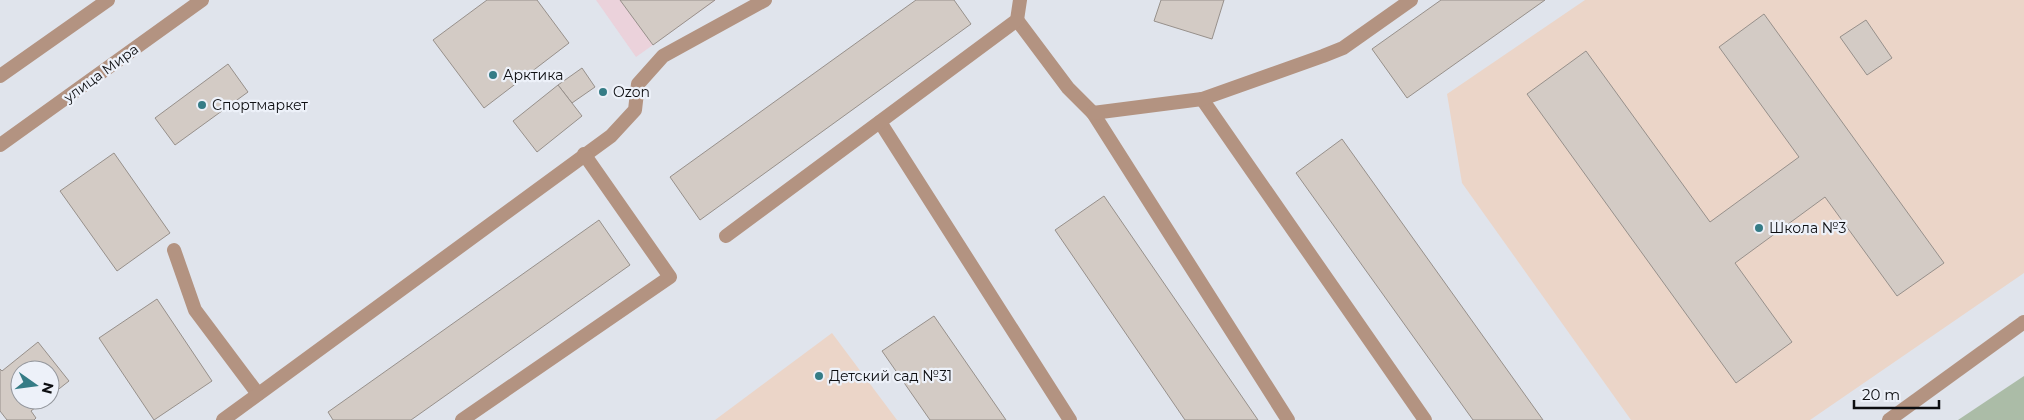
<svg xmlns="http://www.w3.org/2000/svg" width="2024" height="420" viewBox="0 0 2024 420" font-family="Montserrat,sans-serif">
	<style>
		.commercial { fill: #ebd2db }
		.education { fill: #ebd5c8 }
		.green { fill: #abbca7 }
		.building { fill: #d3cbc5; stroke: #97908b }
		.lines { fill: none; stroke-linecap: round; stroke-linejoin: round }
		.service { stroke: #b39381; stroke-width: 14 }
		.minor { stroke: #b39381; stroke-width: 14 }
		.tertiary { stroke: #b39381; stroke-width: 14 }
		.poi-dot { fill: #357c86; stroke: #edf1f9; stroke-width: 2 }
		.labels { text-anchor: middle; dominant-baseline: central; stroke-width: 4.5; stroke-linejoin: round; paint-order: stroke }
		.street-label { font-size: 14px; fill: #0d0e11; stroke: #edf1f9 }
		.poi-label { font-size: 14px; fill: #0d0e11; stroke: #edf1f9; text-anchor: start }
	</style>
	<rect width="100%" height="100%" fill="#e0e4ec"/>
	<polygon class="commercial" points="596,0 716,0 636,57"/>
	<g class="education">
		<polygon points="1585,0 2024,0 2024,273 1810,420 1631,420 1462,183 1447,94"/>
		<polygon points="832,333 897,420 715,420"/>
	</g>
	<polygon class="green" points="2024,376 2024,420 1958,420"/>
	<g class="building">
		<polygon points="487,0 537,0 569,43 484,108 433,40"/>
		<polygon points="620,0 715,0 653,45"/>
		<polygon points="916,0 954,0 971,24 700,220 670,177"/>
		<polygon points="1161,0 1224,0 1212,39 1154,21"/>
		<polygon points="1441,0 1545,0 1407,98 1372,49"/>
		<polygon points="1764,14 1944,263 1897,296 1825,197 1735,263 1792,342 1736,383 1527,94 1586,51 1710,222 1799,157 1719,47"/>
		<polygon points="1866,20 1892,58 1867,75 1840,37"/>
		<polygon points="228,64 248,92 175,145 155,118"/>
		<polygon points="582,68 595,87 572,103 558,85"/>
		<polygon points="558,85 582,116 537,152 513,121"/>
		<polygon points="1342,139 1543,420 1473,420 1296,173"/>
		<polygon points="114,153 170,233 117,271 60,191"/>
		<polygon points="1104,196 1258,420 1185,420 1055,230"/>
		<polygon points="599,220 630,265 411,420 333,420 328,412"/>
		<polygon points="157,299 212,381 154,420 99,338"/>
		<polygon points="934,316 1006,420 930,420 882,351"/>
		<polygon points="38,342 69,381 50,396 50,370 20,370 20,400 45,400 31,411 36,418 34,420 7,420 0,411 0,369 2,371"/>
	</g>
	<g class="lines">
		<g class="service">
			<polyline points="1017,20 1068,88 1093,113 1288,420"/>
			<polyline points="1202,99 1425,420"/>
			<polyline points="1093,113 1202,99 1323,56 1343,48 1411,0"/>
			<polyline points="880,122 1070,420"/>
			<polyline points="726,236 1017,20 1020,0"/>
			<polyline points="174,250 195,310 258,394"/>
			<polyline points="223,420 611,136 635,110 638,84 663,56 765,0"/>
			<polyline points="462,420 670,277 584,154"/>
		</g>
		<polyline class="minor" points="1889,420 2024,322"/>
		<g class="tertiary">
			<polyline points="0,76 108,0"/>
			<polyline points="0,145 202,0"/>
		</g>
	</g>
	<g class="poi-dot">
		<circle cx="493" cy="75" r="5"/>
		<circle cx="603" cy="92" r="5"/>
		<circle cx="202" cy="105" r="5"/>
		<circle cx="1759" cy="228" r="5"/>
		<circle cx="819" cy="376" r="5"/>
	</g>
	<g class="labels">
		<g class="street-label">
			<text transform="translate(101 73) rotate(-36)">улица Мира</text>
		</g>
		<g class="poi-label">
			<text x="503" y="75">Арктика</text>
			<text x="613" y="92">Ozon</text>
			<text x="212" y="105">Спортмаркет</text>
			<text x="1769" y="228">Школа №3</text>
			<text x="829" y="376">Детский сад №31</text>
		</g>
	</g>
	<g transform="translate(35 385) rotate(104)"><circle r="24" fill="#edf1f9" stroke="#93969c"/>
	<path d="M0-4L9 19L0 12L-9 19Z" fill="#357c86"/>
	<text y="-8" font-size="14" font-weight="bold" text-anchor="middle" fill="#0d0e11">N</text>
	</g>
	<path d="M1854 400v8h85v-8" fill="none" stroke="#0d0e11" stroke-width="2.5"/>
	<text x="1862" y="400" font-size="15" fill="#0d0e11" stroke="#edf1f9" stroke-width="4" paint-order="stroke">20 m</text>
</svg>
